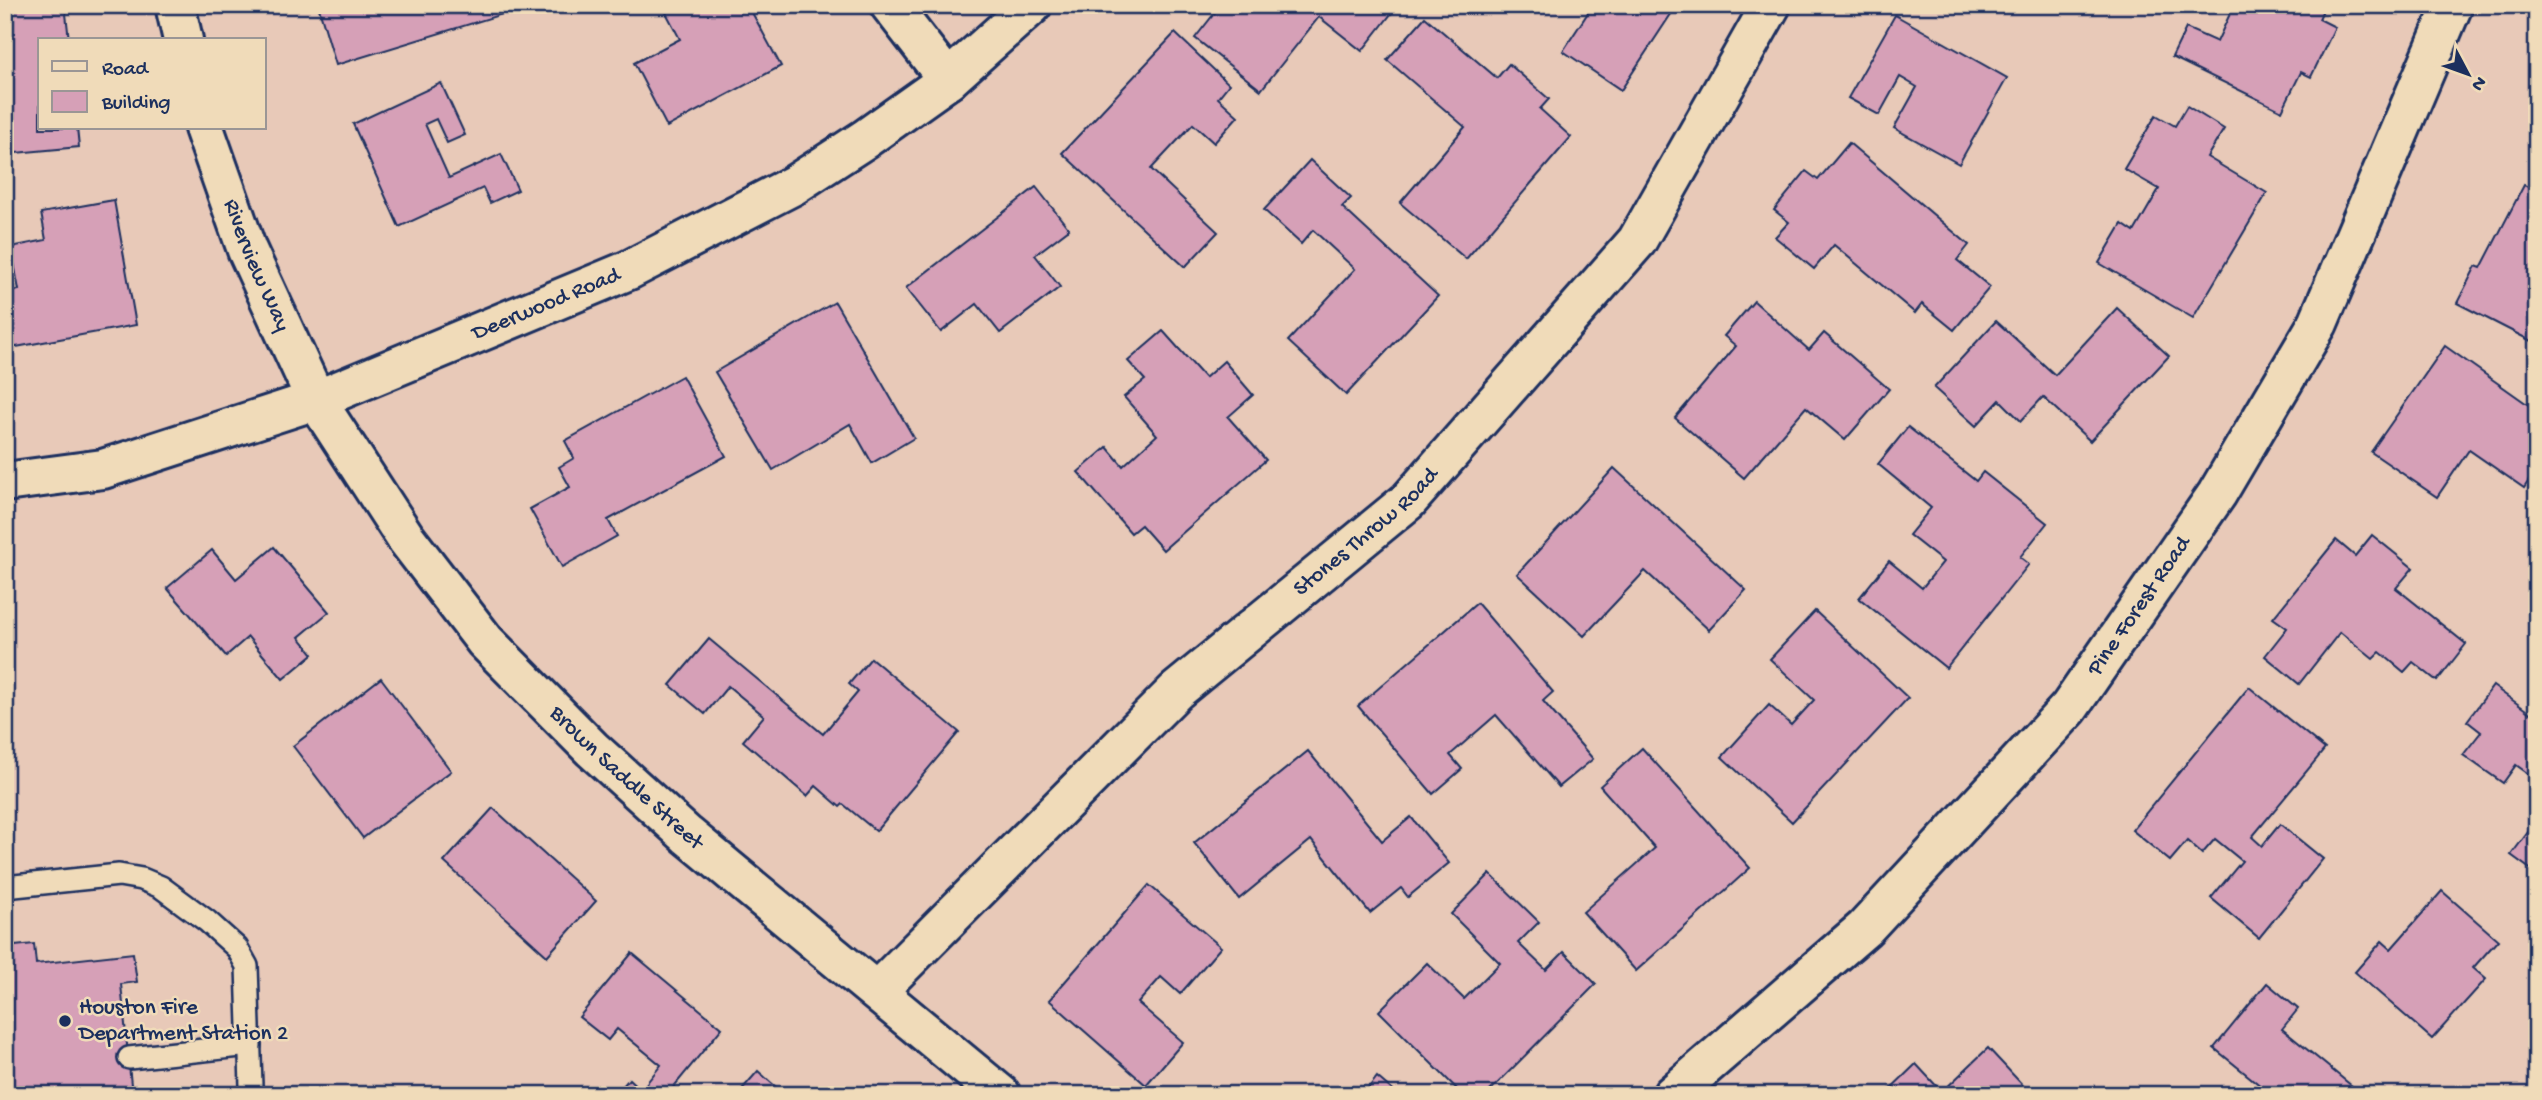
<svg xmlns="http://www.w3.org/2000/svg" width="2542" height="1100" viewBox="0 0 2542 1100" font-family="'Gochi Hand',sans-serif">
	<style>
		.building { fill: #d6a0b7; stroke: #1b2f5e; stroke-width: 2 }
		.lines { fill: none; stroke-linecap: round; stroke-linejoin: round }
		.service-casing { stroke: #1b2f5e; stroke-width: 26 }
		.minor-casing { stroke: #1b2f5e; stroke-width: 44 }
		.service { stroke: #f0dbb9; stroke-width: 21 }
		.minor { stroke: #f0dbb9; stroke-width: 38 }
		.poi-dot { fill: #1b2f5e; stroke: #f0dbb9; stroke-width: 2.5 }
		.labels { text-anchor: middle; dominant-baseline: central; stroke-width: 5; stroke-linejoin: round; paint-order: stroke }
		.street-label { font-size: 23px; fill: #1b2f5e; stroke: #f0dbb9 }
		.poi-label { font-size: 23px; fill: #1b2f5e; stroke: #f0dbb9; text-anchor: start }
	</style>
	<rect width="100%" height="100%" fill="#e8c9b8"/>
	<filter id="ink" filterUnits="userSpaceOnUse"><feTurbulence type="fractalNoise" baseFrequency=".0143" numOctaves="2"/><feDisplacementMap in="SourceGraphic" scale="14" xChannelSelector="R" yChannelSelector="G"/><feConvolveMatrix kernelMatrix="1 2 1 2 8 2 1 2 1" color-interpolation-filters="sRGB"/></filter>
	<g filter="url(#ink)">
		<g class="building">
			<polygon points="5,5 65,5 69,40 40,40 40,128 77,128 79,147 5,154"/>
			<polygon points="318,5 518,5 519,9 336,65"/>
			<polygon points="662,5 748,5 781,66 667,127 634,63 680,39"/>
			<polygon points="1221,5 1398,5 1362,51 1319,17 1261,90 1195,38"/>
			<polygon points="1593,5 1677,5 1621,90 1563,51"/>
			<polygon points="2234,5 2325,5 2319,19 2335,27 2311,77 2301,72 2282,111 2172,57 2186,28 2217,42"/>
			<polygon points="1895,15 2007,78 1959,164 1894,128 1917,87 1900,77 1879,115 1848,98"/>
			<polygon points="1425,17 1497,78 1509,64 1549,99 1540,109 1571,137 1466,259 1400,203 1465,127 1387,60"/>
			<polygon points="1175,33 1229,84 1218,98 1238,116 1214,143 1193,124 1151,169 1218,232 1185,267 1062,153"/>
			<polygon points="441,83 465,135 447,143 436,119 425,124 449,178 501,154 518,190 490,203 483,188 399,227 353,124"/>
			<polygon points="2187,106 2224,129 2207,157 2267,193 2193,318 2099,263 2122,224 2134,232 2159,189 2124,169 2156,115 2175,126"/>
			<polygon points="1849,143 1969,245 1957,260 1990,287 1954,330 1922,304 1915,313 1834,245 1814,269 1775,237 1789,222 1774,210 1806,171 1818,180"/>
			<polygon points="1310,160 1351,198 1342,207 1438,296 1346,395 1288,341 1355,269 1313,230 1301,244 1264,210"/>
			<polygon points="2524,185 2537,191 2537,344 2457,303 2476,266 2481,268"/>
			<polygon points="1036,187 1069,229 1035,255 1060,287 1000,333 977,304 941,332 906,288"/>
			<polygon points="114,200 136,325 5,349 5,293 19,290 11,247 46,240 41,213"/>
			<polygon points="1754,301 1809,350 1824,333 1889,389 1845,440 1806,407 1744,478 1675,418 1736,346 1724,336"/>
			<polygon points="835,302 914,438 872,463 850,424 773,470 715,372"/>
			<polygon points="2117,308 2169,356 2090,441 2043,397 2021,421 2000,400 1976,426 1934,388 1996,321 2055,375"/>
			<polygon points="1163,331 1205,378 1224,361 1253,395 1228,417 1266,460 1163,550 1141,525 1131,533 1078,472 1107,447 1123,466 1157,435 1124,397 1145,380 1128,361"/>
			<polygon points="2445,346 2537,411 2537,484 2530,479 2524,488 2469,450 2437,497 2371,452"/>
			<polygon points="682,376 726,456 608,520 617,536 562,567 530,509 570,487 559,467 574,458 565,441"/>
			<polygon points="1908,427 1976,481 1983,472 2047,523 2020,557 2029,564 1946,668 1859,598 1889,561 1922,588 1943,562 1909,535 1931,508 1878,464"/>
			<polygon points="1614,468 1746,590 1709,630 1645,571 1584,636 1517,574"/>
			<polygon points="2372,535 2413,568 2396,588 2466,644 2437,681 2413,662 2404,672 2380,652 2373,659 2340,632 2299,684 2265,656 2287,628 2273,618 2336,540 2355,556"/>
			<polygon points="274,547 329,612 299,637 313,654 283,679 248,637 226,656 167,588 212,550 236,579"/>
			<polygon points="1477,603 1553,692 1543,701 1593,759 1559,787 1496,715 1450,755 1462,769 1433,794 1358,706"/>
			<polygon points="1815,611 1908,698 1792,822 1722,757 1769,705 1791,725 1814,700 1770,659"/>
			<polygon points="709,639 823,734 858,692 849,684 871,658 959,732 876,831 843,804 840,807 816,786 807,796 743,741 764,716 728,686 705,714 670,685"/>
			<polygon points="381,678 451,771 363,838 293,746"/>
			<polygon points="2493,686 2537,718 2537,780 2516,765 2503,783 2463,755 2481,732 2467,721"/>
			<polygon points="2249,687 2325,749 2252,837 2262,846 2280,824 2323,859 2259,938 2211,898 2242,861 2215,839 2202,854 2187,841 2170,861 2132,830"/>
			<polygon points="1642,748 1750,868 1636,971 1583,912 1655,848 1600,786"/>
			<polygon points="1308,751 1382,841 1411,817 1449,863 1408,897 1401,888 1370,913 1311,840 1239,899 1194,843"/>
			<polygon points="493,808 596,901 547,956 444,862"/>
			<polygon points="2537,820 2537,874 2511,855"/>
			<polygon points="1490,874 1539,922 1518,943 1546,970 1564,952 1596,984 1486,1095 1463,1095 1379,1011 1427,963 1464,999 1500,963 1451,914"/>
			<polygon points="1149,885 1221,947 1180,994 1161,977 1138,1003 1183,1042 1146,1085 1049,1000"/>
			<polygon points="2442,891 2498,940 2473,968 2486,979 2432,1039 2355,972 2382,941 2391,949"/>
			<polygon points="34,944 36,964 133,953 137,982 121,984 132,1095 5,1095 5,947"/>
			<polygon points="632,953 722,1028 667,1095 615,1095 629,1079 641,1090 661,1065 617,1029 608,1040 579,1017"/>
			<polygon points="2267,983 2298,1009 2282,1029 2363,1095 2272,1095 2214,1048"/>
			<polygon points="1988,1048 2032,1095 1884,1095 1916,1064 1942,1092"/>
			<polygon points="758,1071 785,1095 737,1095"/>
			<polygon points="1377,1077 1398,1095 1363,1095"/>
		</g>
		<g class="lines">
			<g class="service-casing">
				<g id="service">
					<polyline points="5,887 119,875 142,879 161,887 207,921 237,948 247,966 251,1086"/>
					<polyline points="129,1058 250,1045"/>
				</g>
			</g>
			<g class="minor-casing">
				<g id="minor">
					<polyline points="175,5 183,40"/>
					<polyline points="890,5 948,80"/>
					<path id="s1" d="M204 128 247 250 316 400 405 537 485 641 592 749 687 835 1001 1095"/>
					<path id="s2" d="M5 482 103 469 316 400 629 270 794 185 865 139 948 80 1032 5"/>
					<path id="s3" d="M878 990 1176 691 1408 501 1637 241 1771 5"/>
					<path id="s4" d="M1672 1095 1865 928 2069 708 2217 494 2318 323 2453 5"/>
				</g>
			</g>
			<use href="#service" class="service"/>
			<use href="#minor" class="minor"/>
		</g>
	</g>
	<circle class="poi-dot" cx="65" cy="1021" r="7"/>
	<g class="labels">
		<g class="street-label">
			<text stroke="none"><textPath href="#s1" startOffset="147">Riverview Way</textPath></text>
			<text stroke="none"><textPath href="#s2" startOffset="572">Deerwood Road</textPath></text>
			<text stroke="none"><textPath href="#s3" startOffset="670">Stones Throw Road</textPath></text>
			<text stroke="none"><textPath href="#s4" startOffset="679">Pine Forest Road</textPath></text>
			<text stroke="none"><textPath href="#s1" startOffset="786">Brown Saddle Street</textPath></text>
		</g>
		<g class="poi-label">
			<text x="79" y="1008">Houston Fire<tspan x="79" dy="26">Department Station 2</tspan></text>
		</g>
	</g>
	<rect width="2542" height="1100" fill="none" stroke="#f0dbb9" stroke-width="28"/>
	<rect x="14" y="14" width="2514" height="1072" fill="none" stroke="#1b2f5e" stroke-width="2.5" filter="url(#ink)"/>
	<rect x="38" y="38" width="228" height="91" fill="#f0dbb9" stroke="#9b9695" stroke-width="2"/>
	<rect x="52" y="61" width="35" height="10" fill="#f0dbb9" stroke="#9b9695" stroke-width="2"/>
	<text x="102" y="74" font-size="21" fill="#1b2f5e">Road</text>
	<rect x="52" y="91" width="35" height="21" fill="#d6a0b7" stroke="#9b9695" stroke-width="2"/>
	<text x="102" y="108" font-size="21" fill="#1b2f5e">Building</text>
	<g transform="translate(2468 74) rotate(131)" stroke="#f0dbb9" stroke-width="5" paint-order="stroke">
	<path d="M0-5L12 26L0 18L-12 26Z" fill="#1b2f5e"/>
	<text y="-10" font-size="19" font-weight="bold" text-anchor="middle" fill="#1b2f5e">N</text>
	</g>
</svg>
